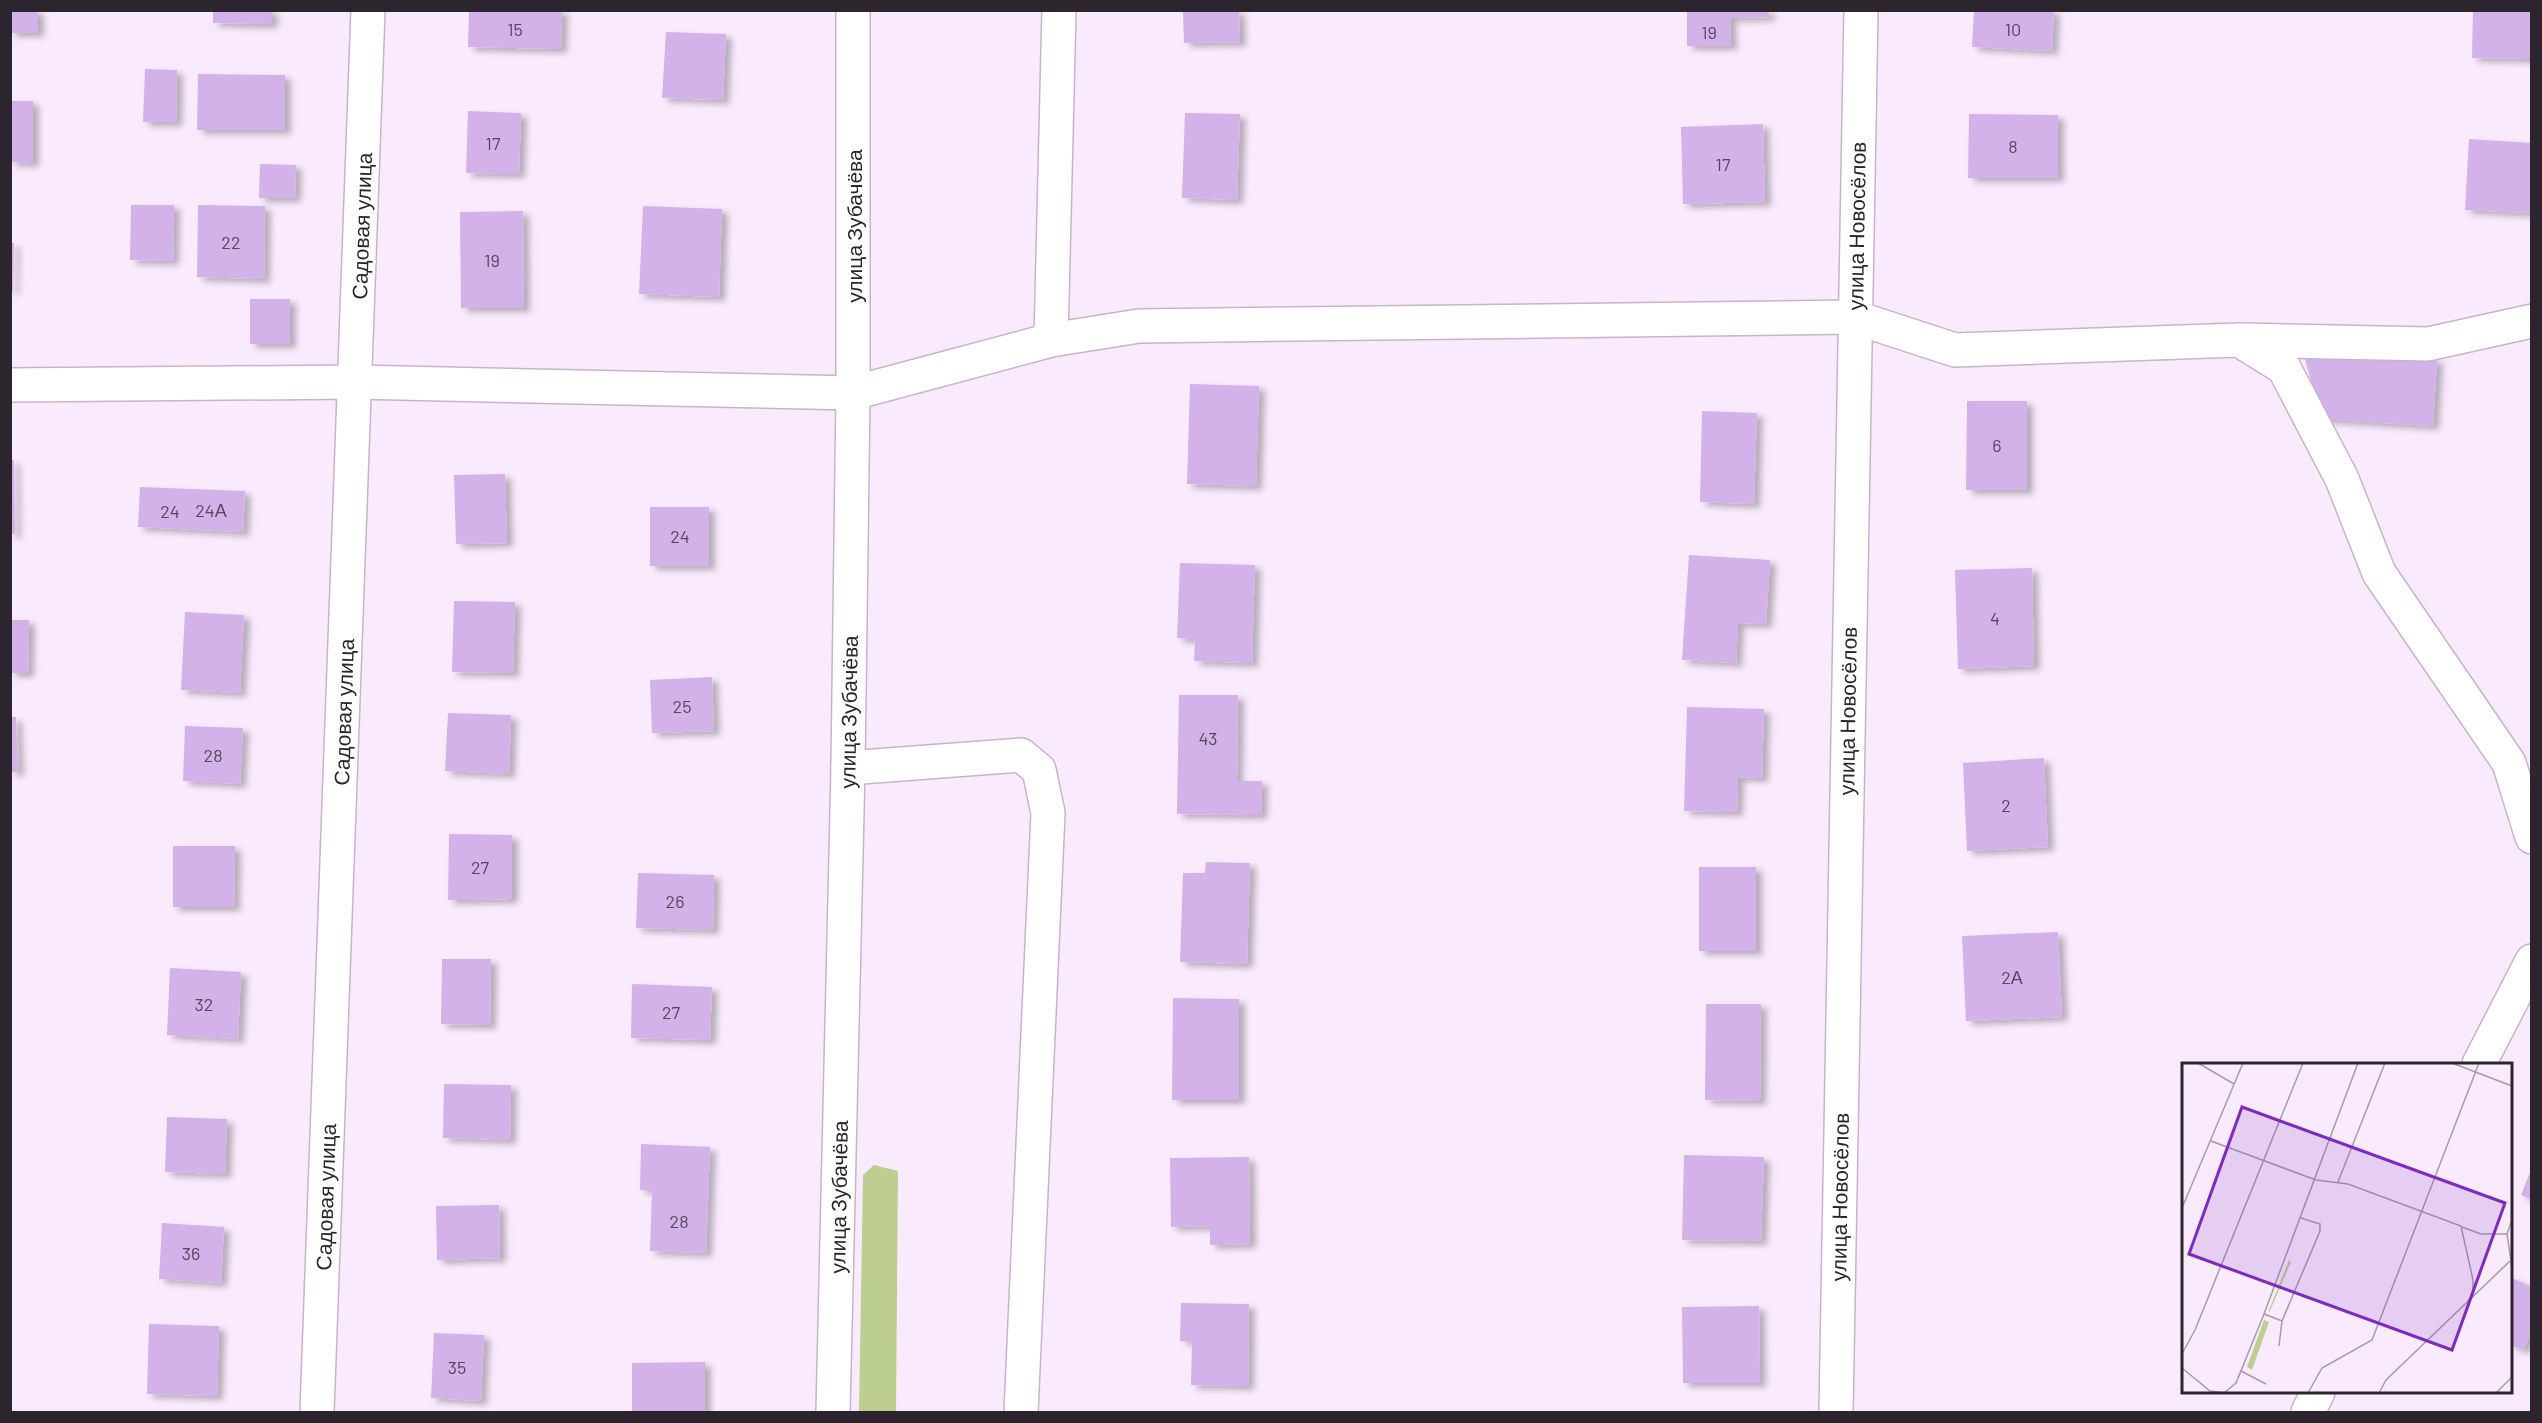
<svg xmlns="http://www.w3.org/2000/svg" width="2542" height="1423" viewBox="0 0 2542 1423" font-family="Barlow,sans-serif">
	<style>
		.green { fill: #bdce91 }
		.building { fill: #d3b2e9; filter: url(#shadow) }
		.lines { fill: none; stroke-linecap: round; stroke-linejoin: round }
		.minor-casing { stroke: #c7b4cb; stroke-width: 36 }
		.minor { stroke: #fff; stroke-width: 33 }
		.labels { text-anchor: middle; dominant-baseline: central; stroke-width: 6; stroke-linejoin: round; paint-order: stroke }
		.number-label { font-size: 18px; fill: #56485c }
		.street-label { font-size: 21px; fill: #2c252d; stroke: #fff }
		.inset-road { fill: none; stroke: #a79baa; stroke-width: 1.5 }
		.view { fill: #7b2cbf; fill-opacity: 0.15; stroke: #7b2cbf; stroke-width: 3 }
		.inset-edge { fill: none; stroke: #2c252d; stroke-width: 3 }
	</style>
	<defs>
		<filter id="shadow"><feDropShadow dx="6" dy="4" stdDeviation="3" flood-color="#0004"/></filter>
	</defs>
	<rect width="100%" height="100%" fill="#f9eafd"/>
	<polygon class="green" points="874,1165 898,1171 896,1412 859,1412 863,1175"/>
	<g class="building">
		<rect x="10" y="10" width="28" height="23"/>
		<polygon points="213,10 272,10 272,24 213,23"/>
		<polygon points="469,10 562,10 561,49 468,47"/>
		<polygon points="1183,10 1239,10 1240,42 1184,43"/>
		<polygon points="1687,10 1769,10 1769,17 1730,18 1731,46 1687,46"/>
		<polygon points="1974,10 2054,10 2052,51 1972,47"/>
		<polygon points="2473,10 2532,10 2532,59 2472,58"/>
		<polygon points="666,32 726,34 723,100 662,98"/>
		<polygon points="145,69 177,70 176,122 143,122"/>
		<polygon points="198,74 285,75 285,130 197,130"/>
		<polygon points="10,101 33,101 33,163 10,162"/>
		<polygon points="468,111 521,113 519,174 466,173"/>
		<polygon points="1185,113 1240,114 1237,200 1182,198"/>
		<polygon points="1969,114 2058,115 2058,178 1968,178"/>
		<polygon points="1763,124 1765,202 1683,204 1681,127"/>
		<polygon points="2469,139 2532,143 2532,213 2465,210"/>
		<polygon points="260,164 296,165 295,198 259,198"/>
		<polygon points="131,205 174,205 173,261 130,260"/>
		<polygon points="198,205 265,206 264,279 197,277"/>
		<polygon points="643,206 722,209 719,297 639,294"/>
		<polygon points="523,211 524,308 461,308 460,212"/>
		<polygon points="10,243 14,243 13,291 10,291"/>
		<rect x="250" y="299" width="40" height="45"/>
		<polygon points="2303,351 2437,359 2433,426 2321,419"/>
		<polygon points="1190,384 1259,386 1256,486 1187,484"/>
		<polygon points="1967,401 2027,401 2027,490 1966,490"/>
		<polygon points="1702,411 1757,413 1754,504 1700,502"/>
		<polygon points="10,460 14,460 15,534 10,534"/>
		<polygon points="505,474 507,543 456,544 454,475"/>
		<polygon points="140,487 245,491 243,532 138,527"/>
		<rect x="650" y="507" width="59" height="59"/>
		<polygon points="1689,555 1770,560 1766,624 1738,623 1736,663 1682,660"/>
		<polygon points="1180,563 1255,565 1252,663 1194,661 1195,639 1177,638"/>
		<polygon points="2032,568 2034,666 1958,669 1955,570"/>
		<polygon points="454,601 515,602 513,673 452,672"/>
		<polygon points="185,612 244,615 240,693 181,690"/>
		<polygon points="10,620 29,620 28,673 10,673"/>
		<polygon points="712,677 714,731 652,733 650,680"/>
		<polygon points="1179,695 1238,695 1237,781 1262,781 1261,815 1177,814"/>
		<polygon points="1687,707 1764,709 1762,778 1738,777 1737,812 1684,811"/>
		<polygon points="448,713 511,715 509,774 445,771"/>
		<polygon points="10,717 16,717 18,772 10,772"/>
		<polygon points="185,726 243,728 240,784 183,781"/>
		<polygon points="2044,758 2048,847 1967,851 1963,763"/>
		<polygon points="449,834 512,835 512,899 448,900"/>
		<polygon points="173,846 235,846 234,907 173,907"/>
		<polygon points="1206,862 1250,863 1247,964 1180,962 1183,873 1205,873"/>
		<rect x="1699" y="867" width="57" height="84"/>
		<polygon points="638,873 714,875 713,930 636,928"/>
		<polygon points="2058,932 2062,1017 1966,1021 1962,936"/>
		<polygon points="442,959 491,959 490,1025 441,1024"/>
		<polygon points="170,968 241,972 238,1039 167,1035"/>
		<polygon points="632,984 712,987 710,1040 631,1038"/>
		<polygon points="1173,998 1239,999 1239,1100 1172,1100"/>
		<polygon points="1706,1004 1761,1004 1760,1101 1705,1100"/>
		<polygon points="444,1084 511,1085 510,1140 443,1138"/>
		<polygon points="167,1117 227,1119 225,1174 165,1172"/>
		<polygon points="641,1144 710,1147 706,1253 650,1251 652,1191 640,1190"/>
		<polygon points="1684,1155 1764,1157 1761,1241 1682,1240"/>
		<polygon points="1249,1157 1250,1244 1210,1245 1210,1226 1171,1227 1170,1158"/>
		<polygon points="2531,1170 2532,1170 2532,1200 2521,1195"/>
		<polygon points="499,1205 500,1258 437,1260 436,1206"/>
		<polygon points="162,1223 224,1227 221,1283 159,1279"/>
		<polygon points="2510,1277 2532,1287 2532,1331 2523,1350 2510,1345"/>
		<polygon points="1181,1303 1249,1304 1248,1386 1191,1385 1192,1341 1180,1341"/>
		<polygon points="1759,1306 1760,1383 1683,1383 1682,1307"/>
		<polygon points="149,1324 219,1326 217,1396 147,1394"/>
		<polygon points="434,1333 484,1335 481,1401 431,1398"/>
		<polygon points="705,1362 705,1412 632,1412 632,1363"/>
	</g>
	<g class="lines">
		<g class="minor-casing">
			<g id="minor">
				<polyline points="1051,340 1059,10"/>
				<polyline points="2241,340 2428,344 2532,321"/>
				<polyline points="10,385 355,382 853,393 1051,340 1139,326 1854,317 1955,350 2239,340 2284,368 2342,479 2379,573 2509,763 2532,837"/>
				<polyline points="848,768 1021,755 1039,770 1048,813 1021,1412"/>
				<polyline points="2479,1064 2532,961"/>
				<polyline points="317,1412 368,10"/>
				<polyline points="833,1412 848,768 853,393 853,10"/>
				<polyline points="1836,1412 1861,10"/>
				<polyline points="2308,1412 2318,1392"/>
			</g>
		</g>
		<use href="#minor" class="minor"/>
	</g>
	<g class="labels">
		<g class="number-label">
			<text x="515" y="29">15</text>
			<text x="2013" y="29">10</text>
			<text x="1709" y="32">19</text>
			<text x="493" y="143">17</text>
			<text x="2013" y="146">8</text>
			<text x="1723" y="164">17</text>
			<text x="231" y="242">22</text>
			<text x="492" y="260">19</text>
			<text x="1997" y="445">6</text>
			<text x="211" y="510">24А</text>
			<text x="170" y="511">24</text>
			<text x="680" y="536">24</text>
			<text x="1995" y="618">4</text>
			<text x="682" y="706">25</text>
			<text x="1208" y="738">43</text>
			<text x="213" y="755">28</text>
			<text x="2006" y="805">2</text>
			<text x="480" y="867">27</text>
			<text x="675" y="901">26</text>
			<text x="2012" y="977">2А</text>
			<text x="204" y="1004">32</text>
			<text x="671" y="1012">27</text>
			<text x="679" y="1221">28</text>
			<text x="191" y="1253">36</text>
			<text x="457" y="1367">35</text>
		</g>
		<g class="street-label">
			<text transform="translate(361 226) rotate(-88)">Садовая улица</text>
			<text transform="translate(853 226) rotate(-90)">улица Зубачёва</text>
			<text transform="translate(1856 226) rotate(-89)">улица Новосёлов</text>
			<text transform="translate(1847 711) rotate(-89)">улица Новосёлов</text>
			<text transform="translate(343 712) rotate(-88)">Садовая улица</text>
			<text transform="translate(848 712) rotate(-89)">улица Зубачёва</text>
			<text transform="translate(325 1197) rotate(-88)">Садовая улица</text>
			<text transform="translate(838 1197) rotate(-89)">улица Зубачёва</text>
			<text transform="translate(1839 1197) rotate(-89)">улица Новосёлов</text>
		</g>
	</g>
	<g transform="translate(2182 1063)">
		<rect width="330" height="330" fill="#f9eafd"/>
		<path d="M107 197 109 199 87 250V247ZM82 257 87 259 70 307 65 304Z" fill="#bdce91"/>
		<path class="inset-road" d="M16 0 52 21M270 0 330 23M29 78 134 117 166 121 279 163 291 217V231L284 241M156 119 203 0M0 145 61 0M330 157 325 171 330 204M280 164 299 171H325M82 251 100 258M97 283 100 258 138 168V161L119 155M0 291 13 267 121 0M0 305 28 328 45 330M59 308 84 321M43 329 54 320 82 251 176 0M126 330 140 305 190 277 297 0M197 330 204 317 328 198M314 330 330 314"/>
		<path class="view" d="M60 44 323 140 270 287 7 191Z"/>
		<rect width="330" height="330" class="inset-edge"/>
	</g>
	<rect width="2542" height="1423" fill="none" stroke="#2c252d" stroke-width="24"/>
</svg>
